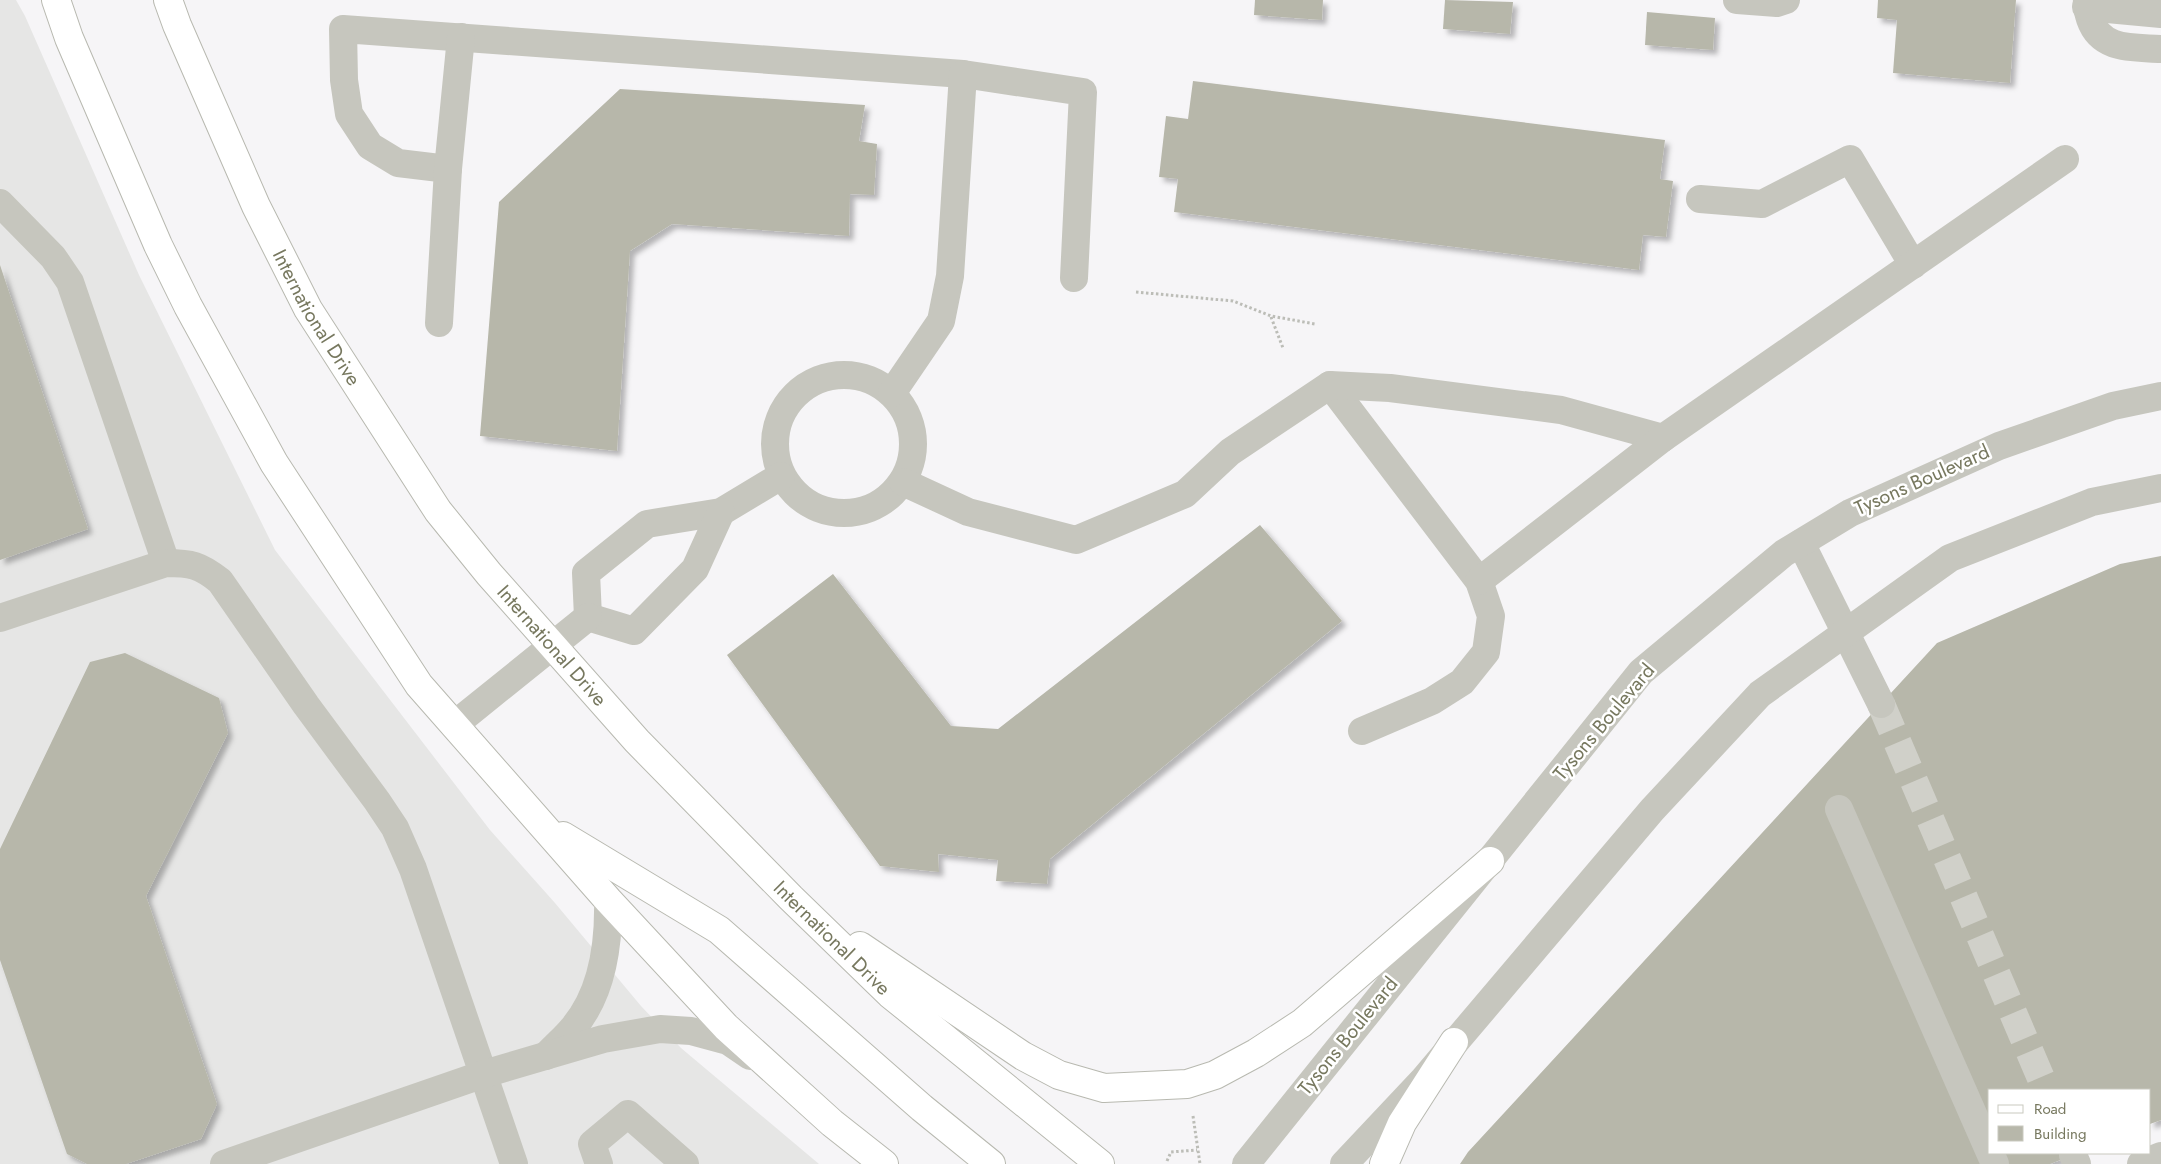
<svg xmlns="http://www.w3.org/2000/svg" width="2161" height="1164" viewBox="0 0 2161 1164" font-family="Jost,sans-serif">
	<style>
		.built { fill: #e6e6e5 }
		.building { fill: #b7b7aa; filter: url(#shadow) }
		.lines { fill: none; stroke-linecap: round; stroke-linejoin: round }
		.minor-tunnel { stroke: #d0d0c9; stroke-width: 28; stroke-dasharray: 28 14; stroke-linecap: butt }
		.major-casing { stroke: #b8b9b0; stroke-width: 30 }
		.path { stroke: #bcbdb7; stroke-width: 3; stroke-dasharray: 2.5 2.5; stroke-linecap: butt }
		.minor { stroke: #c6c6be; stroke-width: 28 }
		.major { stroke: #fff; stroke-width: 28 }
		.labels { text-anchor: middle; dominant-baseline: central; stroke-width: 5; stroke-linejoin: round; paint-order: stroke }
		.street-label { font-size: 20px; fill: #77785f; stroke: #fff }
	</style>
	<defs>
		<filter id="shadow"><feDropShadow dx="4.5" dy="4.5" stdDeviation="2.5" flood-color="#0004"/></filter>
	</defs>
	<rect width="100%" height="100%" fill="#f6f5f7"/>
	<polygon class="built" points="0,0 16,0 25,16 139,275 275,550 490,830 555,903 641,1006 681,1048 819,1164 0,1164"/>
	<g class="building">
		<polygon points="1255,0 1323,0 1322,20 1254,15"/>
		<polygon points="1445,0 1513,2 1510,34 1443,29"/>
		<polygon points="1878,0 2016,0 2010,83 1893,73 1897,20 1877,18"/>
		<polygon points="1647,12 1715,18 1713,50 1645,45"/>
		<polygon points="1193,81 1665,140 1660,179 1673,181 1666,237 1643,235 1639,270 1174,212 1178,179 1159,177 1166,116 1188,119"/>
		<polygon points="620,89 865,105 859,141 877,144 874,195 850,194 849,236 672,224 630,251 617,451 480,436 499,202"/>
		<polygon points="0,265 88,529 0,560"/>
		<polygon points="1260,525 1342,621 1050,859 1047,884 996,881 998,860 938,854 939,872 880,866 727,655 833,574 951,726 998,729"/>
		<polygon points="2161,556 2161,1120 2150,1124 2150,1090 1990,1090 1990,1153 2078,1153 2050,1164 1460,1164 1468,1152 1937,643 2120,564"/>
		<polygon points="125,653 219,698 228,733 146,896 217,1104 201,1139 126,1164 87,1164 67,1154 0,960 0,849 90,662"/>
	</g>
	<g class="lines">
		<polyline class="minor-tunnel" points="1881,704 2046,1090"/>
		<g class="major-casing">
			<g id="major">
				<polyline points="56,0 69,38 158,245 188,306 274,463 419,685 608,900 726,1027 832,1123 884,1164"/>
				<path id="s1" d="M168 0 177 25 256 206 308 309 438 511 489 574 637 741 791 898 890 994 1100 1164"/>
				<polyline points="563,836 719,930 922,1108 991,1164"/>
				<polyline points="860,946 1023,1056 1059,1075 1104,1088 1187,1084 1215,1075 1256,1053 1302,1023 1490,861"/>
				<polyline points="1384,1164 1402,1123 1454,1042"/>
			</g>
		</g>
		<g class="path">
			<polyline points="1136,292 1233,301 1271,316 1315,324"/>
			<polyline points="1271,317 1283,348"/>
			<polyline points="1193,1116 1200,1164"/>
			<polyline points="1167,1161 1171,1152 1197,1150"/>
		</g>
		<g class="minor">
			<polyline points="1737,0 1777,3 1786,0"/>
			<path d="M2087 0C2086 7 2088 12 2090 19 2101 51 2133 47 2161 49"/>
			<polyline points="2086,7 2161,14"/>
			<polyline points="448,169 398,163 370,146 349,114 344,80 343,29 963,74 1083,92 1074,278"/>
			<polyline points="1700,199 1762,204 1850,159 1913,265"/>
			<polyline points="0,203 53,257 70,282 166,563"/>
			<polyline points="439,323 448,169 461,37"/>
			<circle cx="844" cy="444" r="69"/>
			<polyline points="1330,385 1479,581 1491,616 1486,652 1462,682 1432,701 1362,731"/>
			<polyline points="892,393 941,321 950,276 963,74"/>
			<polyline points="903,482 968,512 1076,540 1185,494 1230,452 1330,385 1390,388 1561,410 1663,438"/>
			<polyline points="1801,543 1881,704"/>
			<polyline points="1479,581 1663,438 2065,159"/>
			<polyline points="588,617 586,573 647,524 721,512 781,476"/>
			<polyline points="588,617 634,631 695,569 721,512"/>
			<path d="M0 618 166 563C191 563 200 565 220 581L306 705 377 801 395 828 413 869 514 1164"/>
			<polyline points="454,725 588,617"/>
			<polyline points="1839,809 1995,1164"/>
			<path d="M546 1056C555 1046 565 1038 573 1028 603 993 609 944 608 900"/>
			<polyline points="2073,1155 2077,1164"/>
			<polyline points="224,1164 484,1074 603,1039 660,1029 691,1031 728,1041 750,1056"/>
			<polyline points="599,1164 592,1144 628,1114 685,1164"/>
			<polyline points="1246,1164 1641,672 1784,553 1850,513 1999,446 2113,406 2161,396"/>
			<polyline points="1344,1164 1424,1079 1652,810 1760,694 1950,558 2092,502 2161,488"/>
			<polyline points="2141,1164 2161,1156"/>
		</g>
		<use href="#major" class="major"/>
	</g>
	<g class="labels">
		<g class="street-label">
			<text stroke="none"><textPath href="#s1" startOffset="351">International Drive</textPath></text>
			<text transform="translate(1922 480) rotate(-24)">Tysons Boulevard</text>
			<text stroke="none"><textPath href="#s1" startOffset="756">International Drive</textPath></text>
			<text transform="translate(1604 722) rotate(-50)">Tysons Boulevard</text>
			<text stroke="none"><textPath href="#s1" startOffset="1161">International Drive</textPath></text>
			<text transform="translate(1348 1036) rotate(-51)">Tysons Boulevard</text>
		</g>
	</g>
	<rect x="1988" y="1089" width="162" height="65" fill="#ffffff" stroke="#c9c9bf"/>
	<rect x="1998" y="1105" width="25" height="8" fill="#ffffff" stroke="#c9c9bf"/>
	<text x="2034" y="1114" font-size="15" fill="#77785f">Road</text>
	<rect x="1998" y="1126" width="25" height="15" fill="#b7b7aa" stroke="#c9c9bf"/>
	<text x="2034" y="1139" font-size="15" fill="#77785f">Building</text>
</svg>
